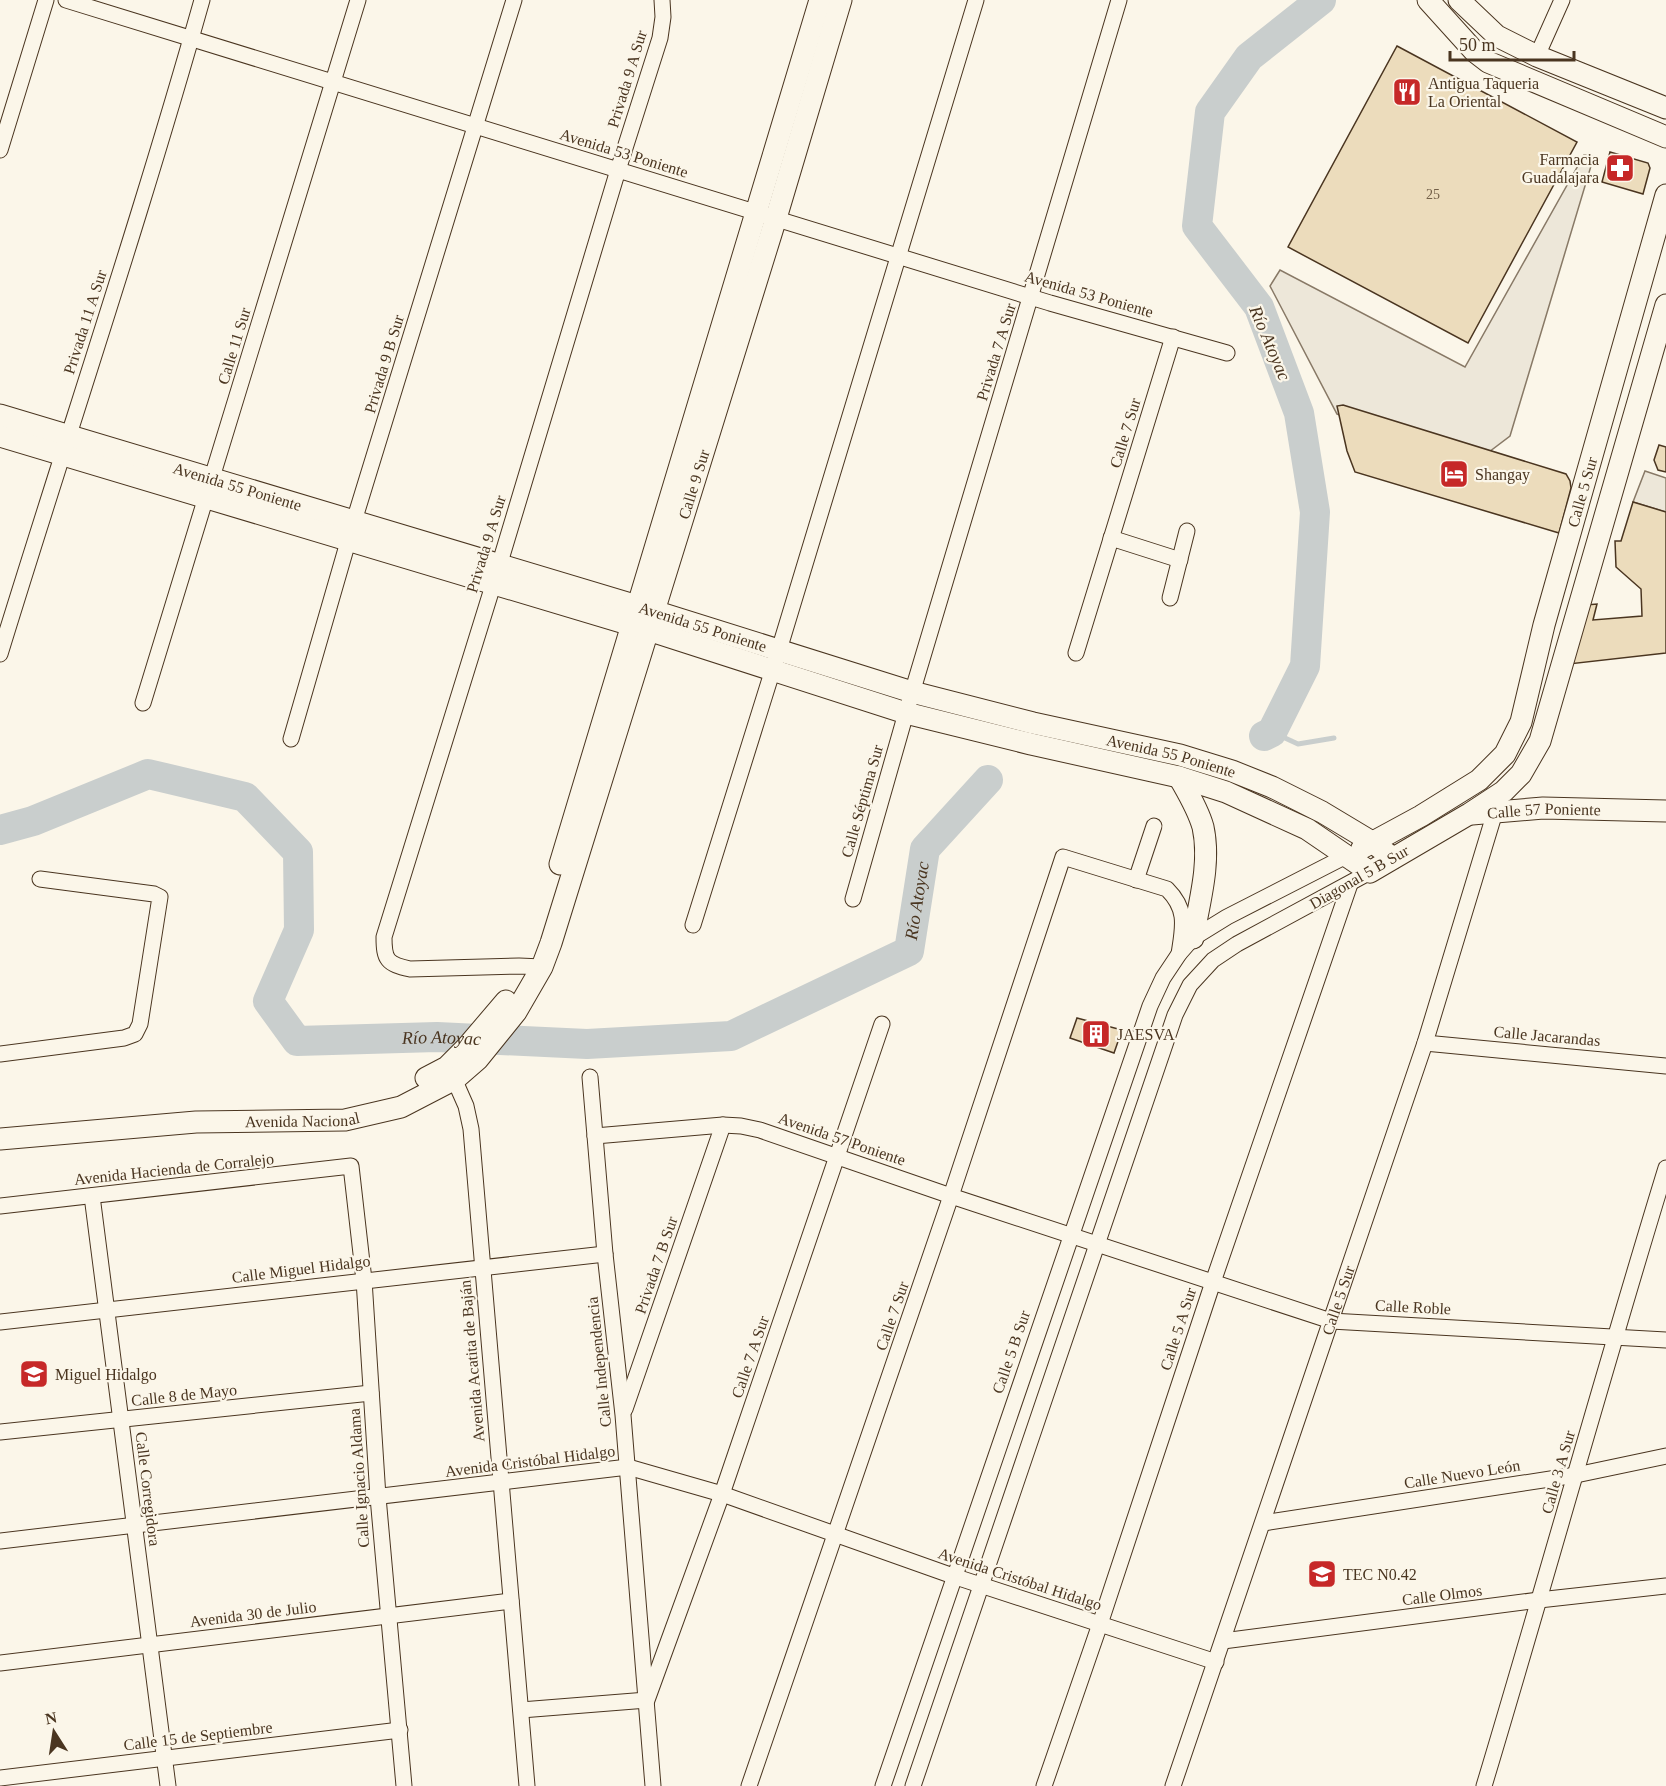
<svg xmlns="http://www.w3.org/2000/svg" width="1666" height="1786" viewBox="0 0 1666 1786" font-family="Georgia,serif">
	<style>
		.parking { fill: #ede7d9; stroke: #887966; stroke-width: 1.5 }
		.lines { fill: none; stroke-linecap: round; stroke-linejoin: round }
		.stream { stroke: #c9cecd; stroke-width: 5 }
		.river { stroke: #c9cecd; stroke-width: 30 }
		.building { fill: #ecdcbc; stroke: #4a3520; stroke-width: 1.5 }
		.street-casing { stroke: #4a3520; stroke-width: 17 }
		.secondary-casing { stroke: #4a3520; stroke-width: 23 }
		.street { stroke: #fbf6e9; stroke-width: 15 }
		.secondary { stroke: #fbf6e9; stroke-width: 21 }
		.labels { text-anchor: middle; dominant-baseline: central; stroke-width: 4.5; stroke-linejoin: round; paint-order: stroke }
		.number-label { font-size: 14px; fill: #725f47 }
		.street-label { font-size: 16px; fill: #4a3520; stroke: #fbf6e9 }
		.poi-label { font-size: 16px; fill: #4a3520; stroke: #fbf6e9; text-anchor: start }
		.water-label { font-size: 18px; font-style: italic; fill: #4a3520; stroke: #fbf6e9 }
	</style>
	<rect width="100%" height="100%" fill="#fbf6e9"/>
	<g class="parking">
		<polygon points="1584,155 1594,156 1510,436 1481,458 1337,414 1270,286 1280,270 1465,367"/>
		<polygon points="1645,471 1666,478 1666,512 1633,502"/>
	</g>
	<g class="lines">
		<polyline class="stream" points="1272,732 1298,744 1334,738"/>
		<g class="river">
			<polyline points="1264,736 1272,732 1305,666 1315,512 1299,413 1259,307 1197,226 1210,112 1249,57 1321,0"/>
			<path id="s1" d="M0 830 33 821 148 774 245 797 298 852 299 930 268 1001 297 1041 437 1037 587 1044 731 1036 909 951 925 849 988 780"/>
		</g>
	</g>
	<g class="building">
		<polygon points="1397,46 1577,142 1468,343 1288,247"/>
		<polygon points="1610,152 1648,163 1650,168 1643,194 1602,182"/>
		<polygon points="1343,405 1566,474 1570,481 1571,488 1559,533 1355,472 1347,451 1337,406"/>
		<polygon points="1659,445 1666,447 1666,472 1658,470 1654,460"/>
		<polygon points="1633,502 1666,512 1666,653 1569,664 1586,605 1597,604 1593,620 1642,616 1641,589 1616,567 1615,541 1621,541"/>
		<polygon points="1077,1018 1122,1030 1114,1053 1070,1038"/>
	</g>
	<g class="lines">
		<g class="street-casing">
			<g id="street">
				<polyline points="66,0 1050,303 1227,353"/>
				<polyline points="1537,56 1562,0"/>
				<polyline points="0,150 46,0"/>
				<polyline points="1111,538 1180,560"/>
				<polyline points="1170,598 1187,531"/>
				<polyline points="1076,653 1173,337"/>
				<path d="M0 654C67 436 140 220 202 0"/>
				<polyline points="143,703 358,0"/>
				<polyline points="291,739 354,521 514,0"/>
				<polyline points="1136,880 1154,826"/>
				<polyline points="853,899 906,713 1119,0"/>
				<polyline points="693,925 779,650 976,0"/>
				<path d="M542 967 519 966 410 969C387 964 384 960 384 937L499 566 618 170 660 38 663 17 662 0"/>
				<polyline points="1425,1043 1666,1066"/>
				<polyline points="0,1054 124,1038 135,1034 140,1024 160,897 154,894 40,879"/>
				<polyline points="451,1072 466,1106 471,1129 527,1786"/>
				<polyline points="590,1077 605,1254 623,1415 653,1786"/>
				<polyline points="595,1136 723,1125 741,1126 760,1130 951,1196 1331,1321 1666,1340"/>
				<polyline points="92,1196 168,1786"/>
				<polyline points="0,1206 351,1166 364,1280 378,1497 404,1786"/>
				<polyline points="0,1322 605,1254"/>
				<polyline points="625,1409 723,1125"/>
				<polyline points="0,1432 371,1393"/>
				<polyline points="1263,1523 1576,1475 1666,1456"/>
				<polyline points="0,1541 628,1467 722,1494 953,1576 1216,1662"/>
				<polyline points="1223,1641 1539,1600 1666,1586"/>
				<polyline points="0,1663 511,1601"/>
				<polyline points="521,1710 647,1700 722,1494 882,1024"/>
				<polyline points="0,1778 400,1730"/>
				<path d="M749 1786 951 1196 1063 857 1167 889C1188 910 1183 927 1179 954"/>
				<polyline points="883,1786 1150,1006 1163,978 1179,954 1193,938 1227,917 1348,855"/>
				<polyline points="913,1786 1175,1015 1190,985 1213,960 1237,944 1370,872"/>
				<polyline points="1044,1786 1100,1624 1213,1282 1350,884"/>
				<path id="s2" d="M1173 1786 1425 1043 1495 812"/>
				<path d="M1484 1786C1546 1580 1603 1373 1666 1168"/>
			</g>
		</g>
		<g class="secondary-casing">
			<g id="secondary">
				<polyline points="1428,0 1475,52 1488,62 1666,137"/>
				<polyline points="1459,0 1497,36 1537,56 1666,108"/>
				<path id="s3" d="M0 415 654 611 912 692 1033 723 1180 755 1232 771 1272 787 1322 812 1372 842 1393 858"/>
				<polyline points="0,436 648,630 906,713 1031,744 1179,777 1226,792 1307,829 1370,872 1469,814 1504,791 1521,774 1540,741 1666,305"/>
				<path d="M1179 777C1188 793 1198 809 1203 827 1211 863 1199 903 1193 938"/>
				<path id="s4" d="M1472 814 1543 808 1666 811"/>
				<path id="s5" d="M1362 848 1421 816 1479 780 1505 754 1521 722 1544 625 1666 195"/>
				<polyline points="560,864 820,0"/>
				<polyline points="426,1078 447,1067 466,1048 506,1001"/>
				<path id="s6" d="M0 1139 196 1122 345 1120 401 1107 455 1079 478 1059 516 1012 542 967 551 943 776 218 841 0"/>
			</g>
		</g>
		<use href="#street" class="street"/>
		<use href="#secondary" class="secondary"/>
	</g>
	<defs>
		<g id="restaurant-square" transform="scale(1.5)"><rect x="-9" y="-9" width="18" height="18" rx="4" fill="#c62828" stroke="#fbf6e9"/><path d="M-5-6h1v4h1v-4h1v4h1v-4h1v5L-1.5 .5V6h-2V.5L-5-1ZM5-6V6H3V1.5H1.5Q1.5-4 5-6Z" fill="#fff"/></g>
		<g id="pharmacy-square" transform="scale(1.5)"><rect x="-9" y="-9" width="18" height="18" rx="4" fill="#c62828" stroke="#fbf6e9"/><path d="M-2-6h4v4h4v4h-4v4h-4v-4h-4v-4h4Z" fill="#fff"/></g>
		<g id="hotel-square" transform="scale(1.5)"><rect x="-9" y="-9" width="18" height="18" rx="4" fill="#c62828" stroke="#fbf6e9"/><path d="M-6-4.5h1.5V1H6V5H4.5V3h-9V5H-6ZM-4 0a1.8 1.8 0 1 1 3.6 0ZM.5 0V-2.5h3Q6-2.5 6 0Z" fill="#fff"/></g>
		<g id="building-square" transform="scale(1.5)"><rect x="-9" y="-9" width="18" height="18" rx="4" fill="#c62828" stroke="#fbf6e9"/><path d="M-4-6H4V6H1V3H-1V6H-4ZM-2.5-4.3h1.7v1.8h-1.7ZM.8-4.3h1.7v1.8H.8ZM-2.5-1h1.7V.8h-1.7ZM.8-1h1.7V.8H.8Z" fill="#fff"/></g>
		<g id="school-square" transform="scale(1.5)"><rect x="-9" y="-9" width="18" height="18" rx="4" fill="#c62828" stroke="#fbf6e9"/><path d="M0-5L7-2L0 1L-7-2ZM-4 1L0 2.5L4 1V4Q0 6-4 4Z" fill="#fff"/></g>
	</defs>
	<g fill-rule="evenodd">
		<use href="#restaurant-square" x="1407" y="92"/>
		<use href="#pharmacy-square" x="1620" y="168"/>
		<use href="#hotel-square" x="1454" y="474"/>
		<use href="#building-square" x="1096" y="1034"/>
		<use href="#school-square" x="34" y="1374"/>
		<use href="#school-square" x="1322" y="1574"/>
	</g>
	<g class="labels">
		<g class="number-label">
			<text x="1433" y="194">25</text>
		</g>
		<g class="street-label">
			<text transform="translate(627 79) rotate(-73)">Privada 9 A Sur</text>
			<text transform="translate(624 153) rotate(17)">Avenida 53 Poniente</text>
			<text transform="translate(1089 294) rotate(16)">Avenida 53 Poniente</text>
			<text transform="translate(85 322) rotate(-72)">Privada 11 A Sur</text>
			<text transform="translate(234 346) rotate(-73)">Calle 11 Sur</text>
			<text transform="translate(996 352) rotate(-73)">Privada 7 A Sur</text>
			<text transform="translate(384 364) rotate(-73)">Privada 9 B Sur</text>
			<text transform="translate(1125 433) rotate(-73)">Calle 7 Sur</text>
			<text stroke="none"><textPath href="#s6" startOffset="1113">Calle 9 Sur</textPath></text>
			<text stroke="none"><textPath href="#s3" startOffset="248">Avenida 55 Poniente</textPath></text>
			<text stroke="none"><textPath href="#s5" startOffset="446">Calle 5 Sur</textPath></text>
			<text transform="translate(486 544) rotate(-73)">Privada 9 A Sur</text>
			<text stroke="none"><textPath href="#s3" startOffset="734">Avenida 55 Poniente</textPath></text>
			<text stroke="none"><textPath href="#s3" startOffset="1220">Avenida 55 Poniente</textPath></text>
			<text transform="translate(862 801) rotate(-74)">Calle Séptima Sur</text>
			<text stroke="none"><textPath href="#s4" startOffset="72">Calle 57 Poniente</textPath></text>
			<text transform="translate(1359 877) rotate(-30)">Diagonal 5 B Sur</text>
			<text transform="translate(1547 1036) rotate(5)">Calle Jacarandas</text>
			<text stroke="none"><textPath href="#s6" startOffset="303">Avenida Nacional</textPath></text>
			<text transform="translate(842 1139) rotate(19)">Avenida 57 Poniente</text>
			<text transform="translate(174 1169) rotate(-6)">Avenida Hacienda de Corralejo</text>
			<text transform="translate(656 1265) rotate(-71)">Privada 7 B Sur</text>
			<text transform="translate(301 1269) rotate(-7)">Calle Miguel Hidalgo</text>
			<text stroke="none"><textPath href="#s2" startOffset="513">Calle 5 Sur</textPath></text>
			<text transform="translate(1413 1307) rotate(3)">Calle Roble</text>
			<text transform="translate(892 1316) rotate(-71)">Calle 7 Sur</text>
			<text transform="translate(1178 1329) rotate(-72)">Calle 5 A Sur</text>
			<text transform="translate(1011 1352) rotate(-71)">Calle 5 B Sur</text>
			<text transform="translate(750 1357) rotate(-71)">Calle 7 A Sur</text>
			<text transform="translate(472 1361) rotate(-95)">Avenida Acatita de Baján</text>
			<text transform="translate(599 1362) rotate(-96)">Calle Independencia</text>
			<text transform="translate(184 1395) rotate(-6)">Calle 8 de Mayo</text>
			<text transform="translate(530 1461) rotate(-7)">Avenida Cristóbal Hidalgo</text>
			<text transform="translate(1558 1472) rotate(-74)">Calle 3 A Sur</text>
			<text transform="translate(1462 1474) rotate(-9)">Calle Nuevo León</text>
			<text transform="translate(359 1478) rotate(-94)">Calle Ignacio Aldama</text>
			<text transform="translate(148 1489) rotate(83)">Calle Corregidora</text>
			<text transform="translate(1020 1579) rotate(18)">Avenida Cristóbal Hidalgo</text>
			<text transform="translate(1442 1595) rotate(-7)">Calle Olmos</text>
			<text transform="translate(253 1614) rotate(-7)">Avenida 30 de Julio</text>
			<text transform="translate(198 1736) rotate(-7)">Calle 15 de Septiembre</text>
		</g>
		<g class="poi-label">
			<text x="1428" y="83">Antigua Taqueria<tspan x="1428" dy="18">La Oriental</tspan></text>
			<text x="1599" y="159" text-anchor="end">Farmacia<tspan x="1599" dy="18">Guadalajara</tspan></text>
			<text x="1475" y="474">Shangay</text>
			<text x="1117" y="1034">JAESVA</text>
			<text x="55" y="1374">Miguel Hidalgo</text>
			<text x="1343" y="1574">TEC N0.42</text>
		</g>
		<g class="water-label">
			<text transform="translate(1270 343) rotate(67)">Río Atoyac</text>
			<text stroke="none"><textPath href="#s1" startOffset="1222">Río Atoyac</textPath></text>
			<text stroke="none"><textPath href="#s1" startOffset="684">Río Atoyac</textPath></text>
		</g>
	</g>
	<g transform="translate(54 1732) rotate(348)" stroke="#fbf6e9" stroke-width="4.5" paint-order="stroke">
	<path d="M0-4.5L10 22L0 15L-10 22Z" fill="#4a3520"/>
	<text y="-9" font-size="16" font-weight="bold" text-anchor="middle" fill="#4a3520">N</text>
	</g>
	<path d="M1450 51v9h124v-9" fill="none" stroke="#4a3520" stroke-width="3"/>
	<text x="1459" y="51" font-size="18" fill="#4a3520" stroke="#fbf6e9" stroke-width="4.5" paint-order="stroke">50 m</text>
</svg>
